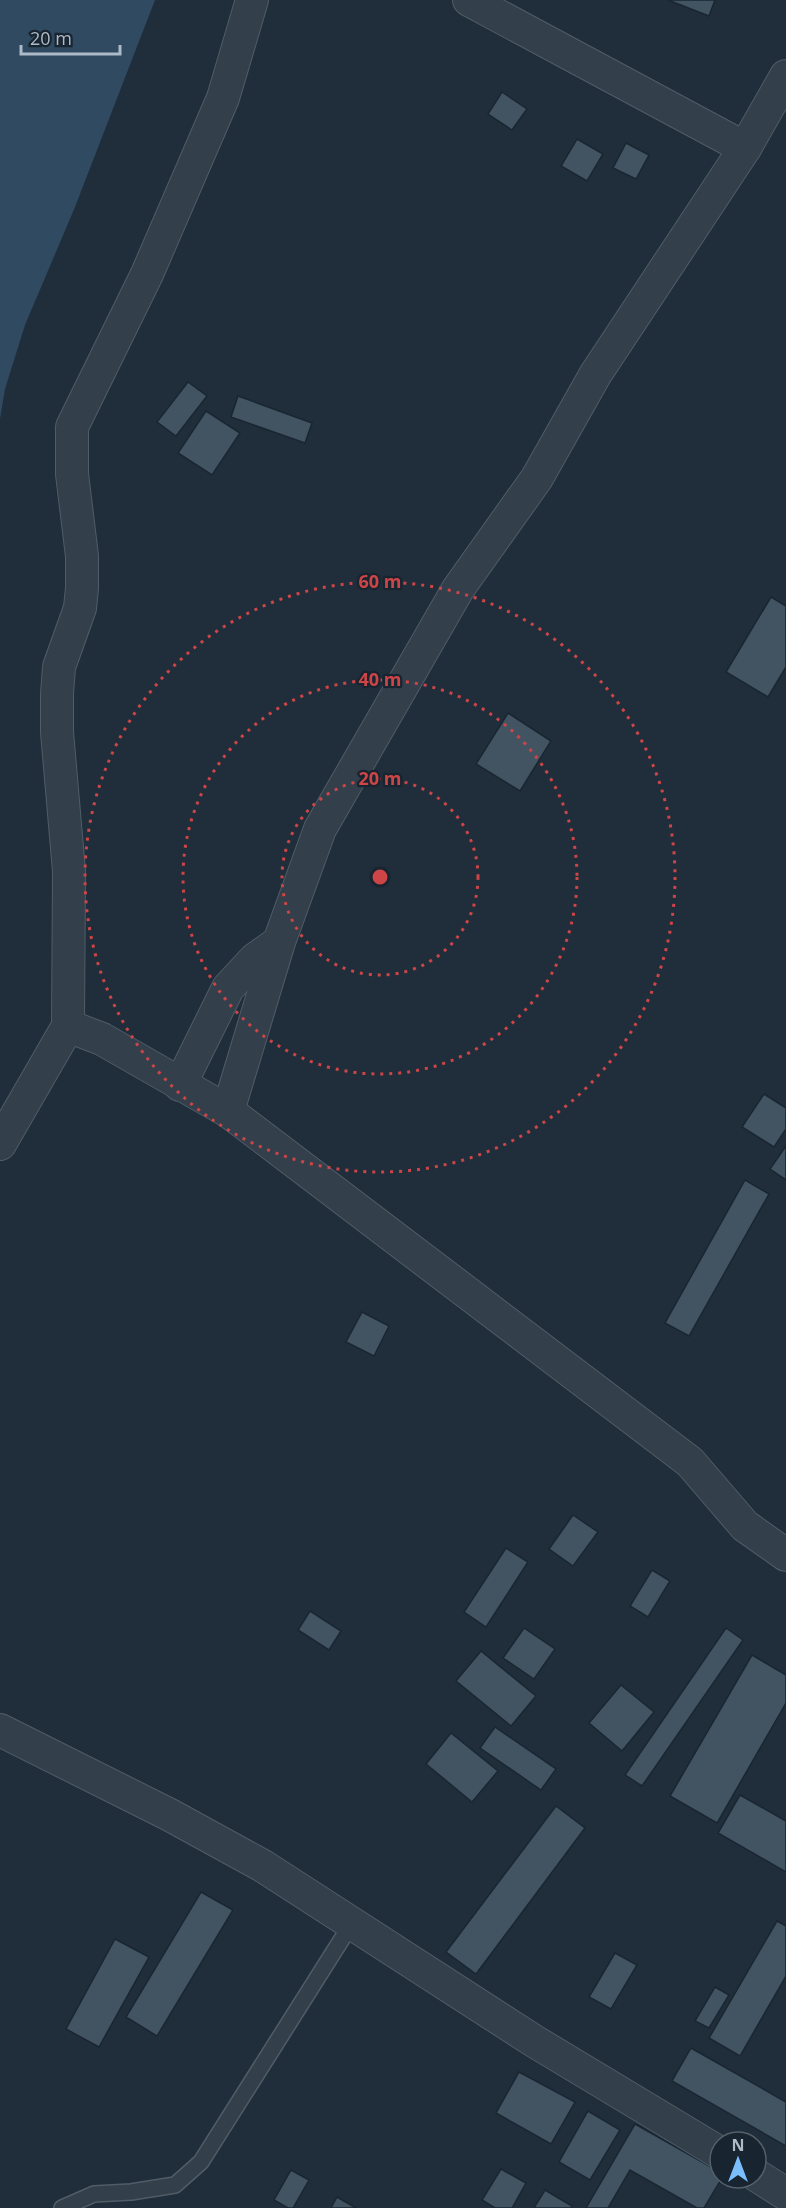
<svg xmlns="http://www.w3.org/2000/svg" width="786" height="2208" viewBox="0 0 786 2208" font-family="'Open Sans',sans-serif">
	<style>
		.water { fill: #2f4a61 }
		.building { fill: #425462; stroke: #1a2631; stroke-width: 1.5 }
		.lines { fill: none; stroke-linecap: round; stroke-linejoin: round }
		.service-casing { stroke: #505d68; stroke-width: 18 }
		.minor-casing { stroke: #505d68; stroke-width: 34 }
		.service { stroke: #333f4a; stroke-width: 15 }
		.minor { stroke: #333f4a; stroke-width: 32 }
		.ring { fill: none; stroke: #ce4548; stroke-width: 3; stroke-dasharray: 3 6 }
		.centre { fill: #ce4548; stroke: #18242f; stroke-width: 3 }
		.ring-label { font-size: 18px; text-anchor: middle; font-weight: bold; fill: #ce4548; stroke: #18242f; stroke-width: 4.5; stroke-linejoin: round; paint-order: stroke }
	</style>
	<rect width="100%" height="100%" fill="#1f2e3a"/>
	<polygon class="water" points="0,0 155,0 75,207 25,325 5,389 0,419"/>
	<g class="building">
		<polygon points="668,0 715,0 709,16"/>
		<polygon points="502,92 527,109 512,130 488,114"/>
		<polygon points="577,139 603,154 587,181 561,166"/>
		<polygon points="626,143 649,155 636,179 613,168"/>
		<polygon points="188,382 207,396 176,436 157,422"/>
		<polygon points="238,396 312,423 305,443 231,417"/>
		<polygon points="206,411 240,433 212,475 178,453"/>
		<polygon points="771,597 786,606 786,667 768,697 726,672"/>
		<polygon points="508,713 551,741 520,791 476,764"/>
		<polygon points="764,1094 786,1108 786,1129 774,1147 742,1127"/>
		<polygon points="786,1146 786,1180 770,1169"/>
		<polygon points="745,1180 769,1194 689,1336 665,1323"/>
		<polygon points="362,1312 389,1326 374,1356 346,1342"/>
		<polygon points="573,1515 598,1532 573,1566 549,1549"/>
		<polygon points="506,1548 528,1562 486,1627 464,1612"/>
		<polygon points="652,1570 670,1581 648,1617 630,1606"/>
		<polygon points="310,1611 341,1631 329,1650 298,1630"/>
		<polygon points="524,1628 555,1649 534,1679 503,1658"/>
		<polygon points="726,1628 743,1640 642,1786 625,1775"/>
		<polygon points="481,1651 536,1696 511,1726 456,1681"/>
		<polygon points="752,1655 786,1675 786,1703 717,1823 670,1796"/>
		<polygon points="621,1685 654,1712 622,1751 589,1723"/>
		<polygon points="495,1727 556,1769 541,1790 480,1748"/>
		<polygon points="451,1733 498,1771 472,1802 426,1764"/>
		<polygon points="740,1795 786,1821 786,1872 718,1833"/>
		<polygon points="556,1806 585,1828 476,1974 446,1952"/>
		<polygon points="201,1892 233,1910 157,2036 126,2017"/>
		<polygon points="777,1921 786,1926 786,1976 740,2056 709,2038"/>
		<polygon points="115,1939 149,1957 99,2047 66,2029"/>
		<polygon points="615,1953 637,1965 611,2009 589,1997"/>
		<polygon points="715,1987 729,1995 709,2028 695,2021"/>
		<polygon points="691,2048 786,2102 786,2146 672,2081"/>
		<polygon points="519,2072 575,2102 551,2144 496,2113"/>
		<polygon points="588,2111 620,2130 590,2180 559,2162"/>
		<polygon points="635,2124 720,2172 722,2178 704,2208 697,2208 630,2170 608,2208 586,2208"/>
		<polygon points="501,2169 526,2183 512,2208 495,2208 482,2200"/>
		<polygon points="291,2170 309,2180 293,2208 288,2208 274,2200"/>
		<polygon points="545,2190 572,2206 571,2208 534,2208"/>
		<polygon points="337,2197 356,2208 331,2208"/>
	</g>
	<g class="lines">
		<g class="service-casing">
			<polyline id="service" points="62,2208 94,2194 131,2192 175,2185 201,2162 352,1923"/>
		</g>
		<g class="minor-casing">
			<g id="minor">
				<polyline points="469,0 745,148"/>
				<polyline points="68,1026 102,1039 228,1111 690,1462 745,1526 786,1555"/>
				<polyline points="180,1085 228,988 255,959 279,942"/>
				<polyline points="228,1111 279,942 320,829 458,589 537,478 595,375 745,148 786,76"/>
				<polyline points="0,1144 68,1026 69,871 57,732 57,694 59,667 80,608 82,588 82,556 72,474 72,427 147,274 223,98 252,0"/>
				<polyline points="0,1730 170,1815 263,1866 534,2041 720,2153"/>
				<polyline points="756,2175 786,2194"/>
			</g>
		</g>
		<use href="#service" class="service"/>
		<use href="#minor" class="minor"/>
	</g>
	<g class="ring">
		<circle cx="380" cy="877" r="98"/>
		<circle cx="380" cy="877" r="197"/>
		<circle cx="380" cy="877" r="295"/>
	</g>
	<circle cx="380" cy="877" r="9" class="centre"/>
	<g class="ring-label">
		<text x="380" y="588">60 m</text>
		<text x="380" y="686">40 m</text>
		<text x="380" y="785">20 m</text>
	</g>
	<g transform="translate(738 2160)"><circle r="28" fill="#18242f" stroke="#54606c" stroke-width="1.5"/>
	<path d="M0-4.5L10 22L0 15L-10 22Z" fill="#7abeff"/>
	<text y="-9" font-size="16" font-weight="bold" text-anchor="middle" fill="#adbac7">N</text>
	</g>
	<path d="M21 45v9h99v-9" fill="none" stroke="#adbac7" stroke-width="3"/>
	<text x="30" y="45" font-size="18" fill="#adbac7" stroke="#18242f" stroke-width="4.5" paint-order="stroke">20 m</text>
</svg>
